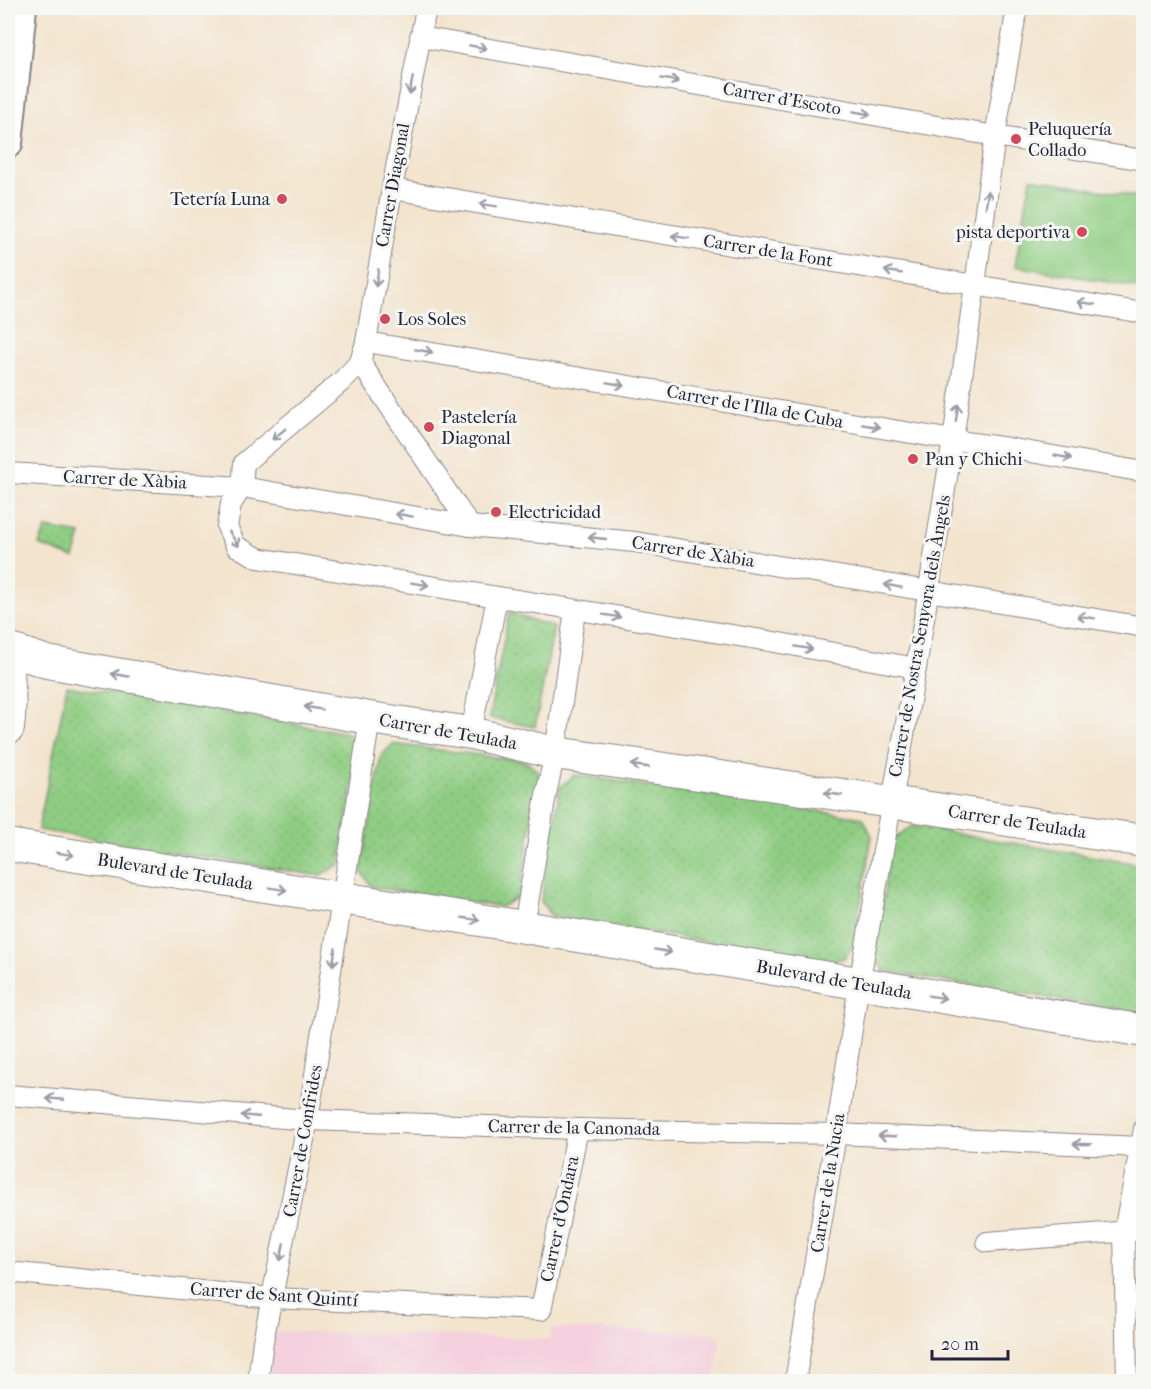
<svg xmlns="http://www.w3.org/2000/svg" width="1151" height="1389" viewBox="0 0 1151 1389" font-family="'IM FELL French Canon',serif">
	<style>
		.built { fill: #f4cfdd }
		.grass { fill: #90cd83; stroke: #59785f; stroke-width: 1.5 }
		.park { fill: url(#park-dots); stroke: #59785f; stroke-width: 1.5 }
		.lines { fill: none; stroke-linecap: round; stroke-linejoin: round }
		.street-casing { stroke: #8a8384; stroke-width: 22 }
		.secondary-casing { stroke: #8a8384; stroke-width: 32 }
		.primary-casing { stroke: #8a8384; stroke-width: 34 }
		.street { stroke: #fff; stroke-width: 20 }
		.secondary { stroke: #fff; stroke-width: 28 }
		.primary { stroke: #fff; stroke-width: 32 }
		.oneway { stroke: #9c9ca7 }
		.poi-dot { fill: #d1495b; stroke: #f6f6f2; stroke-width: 2 }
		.labels { text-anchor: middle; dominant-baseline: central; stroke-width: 6; stroke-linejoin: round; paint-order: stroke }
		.street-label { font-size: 18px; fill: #22223b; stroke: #f6f6f2 }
		.poi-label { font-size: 18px; fill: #22223b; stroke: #f6f6f2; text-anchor: start }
	</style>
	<defs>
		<pattern id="park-dots" width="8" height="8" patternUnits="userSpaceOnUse" patternTransform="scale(1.5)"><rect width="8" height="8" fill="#90cd83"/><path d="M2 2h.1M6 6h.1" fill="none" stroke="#7cb072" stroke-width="1.8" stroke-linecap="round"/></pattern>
	</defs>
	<rect width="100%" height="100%" fill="#f6f6f2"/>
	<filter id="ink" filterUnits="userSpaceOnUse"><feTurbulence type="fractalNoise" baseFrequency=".0167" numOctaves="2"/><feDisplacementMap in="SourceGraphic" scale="12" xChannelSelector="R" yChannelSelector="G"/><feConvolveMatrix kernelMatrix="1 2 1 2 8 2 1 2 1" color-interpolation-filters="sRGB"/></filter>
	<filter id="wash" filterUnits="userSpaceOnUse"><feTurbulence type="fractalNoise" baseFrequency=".008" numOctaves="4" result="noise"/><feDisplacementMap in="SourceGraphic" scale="24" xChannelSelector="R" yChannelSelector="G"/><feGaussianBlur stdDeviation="1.35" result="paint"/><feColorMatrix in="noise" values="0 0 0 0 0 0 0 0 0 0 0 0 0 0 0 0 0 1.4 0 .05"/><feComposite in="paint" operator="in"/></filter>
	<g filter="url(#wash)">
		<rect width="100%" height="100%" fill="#f3e4ce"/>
		<polygon class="built" points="551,1328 713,1333 720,1341 714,1381 269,1382 274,1331 550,1339"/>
		<polygon class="grass" points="1031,178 1143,198 1143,288 1015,266"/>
		<g class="park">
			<polygon points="46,528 81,534 74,558 39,545"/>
			<polygon points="509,613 554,627 535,727 489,718"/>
			<polygon points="67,686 348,733 359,748 340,864 320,876 38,830"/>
			<polygon points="393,744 525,761 539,772 520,896 501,907 372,887 361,871 381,756"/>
			<polygon points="575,775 863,818 872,836 853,947 844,958 828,962 551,916 541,901 560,787"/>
			<polygon points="912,826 1143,865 1144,996 1141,1013 884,971 875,959 891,841"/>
		</g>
	</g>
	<g filter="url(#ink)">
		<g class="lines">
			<g class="street-casing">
				<g id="street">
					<polyline points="426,8 392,189 366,342 360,362 342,381 244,463 242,487 231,504 227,527 236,546 258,558 769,641 916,668"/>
					<polyline points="420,37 995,136 1144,160"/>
					<polyline points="392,189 1144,313"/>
					<polyline points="366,342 953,440 1008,448 1144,472"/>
					<polyline points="360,362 470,526"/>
					<polyline points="8,473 242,487 470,526 635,542 1144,627"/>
					<polyline points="471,733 497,597"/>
					<polyline points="524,927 546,794 555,753 575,610"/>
					<polyline points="8,1095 308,1120 578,1129 836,1134 1141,1147"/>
					<polyline points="987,1242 1144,1230"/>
					<polyline points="8,1272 272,1298 541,1310 578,1129"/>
					<polyline points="258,1382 263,1341 308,1120 370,718"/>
					<polyline points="795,1382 836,1134 859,984 916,668 953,440 975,285 995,136 1017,8"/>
					<polyline points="1127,1382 1124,1231 1144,1129"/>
				</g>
			</g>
			<g class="secondary-casing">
				<polyline id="secondary" points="8,143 22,8"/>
			</g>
			<g class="primary-casing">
				<g id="primary">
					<polyline points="8,649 47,662 370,718 471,733 555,753 891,802 1144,841"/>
					<path d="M8 675C10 692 10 711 8 728"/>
					<polyline points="8,845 524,927 1144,1031"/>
				</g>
			</g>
			<use href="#street" class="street"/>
			<use href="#secondary" class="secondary"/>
			<use href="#primary" class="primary"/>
		</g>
		<defs><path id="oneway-shaft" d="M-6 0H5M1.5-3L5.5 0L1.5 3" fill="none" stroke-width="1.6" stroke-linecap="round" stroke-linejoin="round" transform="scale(1.5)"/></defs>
		<g class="oneway">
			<use href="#oneway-shaft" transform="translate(478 47) rotate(10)"/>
			<use href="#oneway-shaft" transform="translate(670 80) rotate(10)"/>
			<use href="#oneway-shaft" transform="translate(411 86) rotate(101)"/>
			<use href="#oneway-shaft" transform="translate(862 113) rotate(10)"/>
			<use href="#oneway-shaft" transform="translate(987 199) rotate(-82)"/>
			<use href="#oneway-shaft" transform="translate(488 205) rotate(-171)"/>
			<use href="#oneway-shaft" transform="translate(680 237) rotate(-171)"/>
			<use href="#oneway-shaft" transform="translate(893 272) rotate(-171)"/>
			<use href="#oneway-shaft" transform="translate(377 278) rotate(99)"/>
			<use href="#oneway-shaft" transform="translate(1086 303) rotate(-171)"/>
			<use href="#oneway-shaft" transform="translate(424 351) rotate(10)"/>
			<use href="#oneway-shaft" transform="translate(616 384) rotate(10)"/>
			<use href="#oneway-shaft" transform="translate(957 413) rotate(-82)"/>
			<use href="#oneway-shaft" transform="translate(871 426) rotate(10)"/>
			<use href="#oneway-shaft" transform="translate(279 434) rotate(140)"/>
			<use href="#oneway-shaft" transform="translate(1063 457) rotate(10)"/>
			<use href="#oneway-shaft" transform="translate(404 515) rotate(-170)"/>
			<use href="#oneway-shaft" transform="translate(597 538) rotate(-174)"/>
			<use href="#oneway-shaft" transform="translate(234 539) rotate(57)"/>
			<use href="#oneway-shaft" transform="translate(420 584) rotate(9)"/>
			<use href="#oneway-shaft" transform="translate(893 586) rotate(-170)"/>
			<use href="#oneway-shaft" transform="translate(612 616) rotate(9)"/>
			<use href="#oneway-shaft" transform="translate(1086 617) rotate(-171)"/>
			<use href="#oneway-shaft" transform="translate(804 648) rotate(10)"/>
			<use href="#oneway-shaft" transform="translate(120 675) rotate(-170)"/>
			<use href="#oneway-shaft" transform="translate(313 708) rotate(-170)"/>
			<use href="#oneway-shaft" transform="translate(640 766) rotate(-172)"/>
			<use href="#oneway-shaft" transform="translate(833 794) rotate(-172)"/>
			<use href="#oneway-shaft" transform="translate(65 854) rotate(9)"/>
			<use href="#oneway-shaft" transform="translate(278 889) rotate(9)"/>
			<use href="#oneway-shaft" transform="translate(471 919) rotate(9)"/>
			<use href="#oneway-shaft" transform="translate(663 951) rotate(10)"/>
			<use href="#oneway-shaft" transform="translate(334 957) rotate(99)"/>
			<use href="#oneway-shaft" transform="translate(937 997) rotate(9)"/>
			<use href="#oneway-shaft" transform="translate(55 1099) rotate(-175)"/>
			<use href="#oneway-shaft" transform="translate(250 1116) rotate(-175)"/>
			<use href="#oneway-shaft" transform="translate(887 1136) rotate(-178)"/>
			<use href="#oneway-shaft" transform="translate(1082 1144) rotate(-178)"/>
			<use href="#oneway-shaft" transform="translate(282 1252) rotate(101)"/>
		</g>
	</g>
	<g class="poi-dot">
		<circle cx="1016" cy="139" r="6"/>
		<circle cx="282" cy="199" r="6"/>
		<circle cx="1082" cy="232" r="6"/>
		<circle cx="385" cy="319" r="6"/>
		<circle cx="429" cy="427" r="6"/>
		<circle cx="913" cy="459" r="6"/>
		<circle cx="496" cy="512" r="6"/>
	</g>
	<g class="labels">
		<g class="street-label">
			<text transform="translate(782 99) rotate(10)">Carrer d'Escoto</text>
			<text transform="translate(393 185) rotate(-80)">Carrer Diagonal</text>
			<text transform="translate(768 251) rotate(9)">Carrer de la Font</text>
			<text transform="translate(755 407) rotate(10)">Carrer de l'Illa de Cuba</text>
			<text transform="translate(125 480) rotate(3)">Carrer de Xàbia</text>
			<text transform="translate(693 552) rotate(9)">Carrer de Xàbia</text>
			<text transform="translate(920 636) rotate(-80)">Carrer de Nostra Senyora dels Àngels</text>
			<text transform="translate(448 732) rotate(10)">Carrer de Teulada</text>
			<text transform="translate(1017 822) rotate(9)">Carrer de Teulada</text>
			<text transform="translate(175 872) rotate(9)">Bulevard de Teulada</text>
			<text transform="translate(834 980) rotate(10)">Bulevard de Teulada</text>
			<text transform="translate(574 1128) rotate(1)">Carrer de la Canonada</text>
			<text transform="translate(303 1141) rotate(-80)">Carrer de Confrides</text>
			<text transform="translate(828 1183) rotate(-81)">Carrer de la Nucia</text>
			<text transform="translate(560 1219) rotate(-78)">Carrer d'Ondara</text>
			<text transform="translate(274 1295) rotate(4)">Carrer de Sant Quintí</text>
		</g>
		<g class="poi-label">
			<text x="1028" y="129">Peluquería<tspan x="1028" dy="21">Collado</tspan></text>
			<text x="270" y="199" text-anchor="end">Tetería Luna</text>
			<text x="1070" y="232" text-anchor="end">pista deportiva</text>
			<text x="397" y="319">Los Soles</text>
			<text x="441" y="417">Pastelería<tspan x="441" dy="21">Diagonal</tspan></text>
			<text x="925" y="459">Pan y Chichi</text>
			<text x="508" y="512">Electricidad</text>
		</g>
	</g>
	<rect width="1151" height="1389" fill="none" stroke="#f6f6f2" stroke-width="30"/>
	<path d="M932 1350v9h76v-9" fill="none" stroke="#22223b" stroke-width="3"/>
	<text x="941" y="1350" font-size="18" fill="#22223b" stroke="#f6f6f2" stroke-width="4.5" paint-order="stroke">20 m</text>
</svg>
